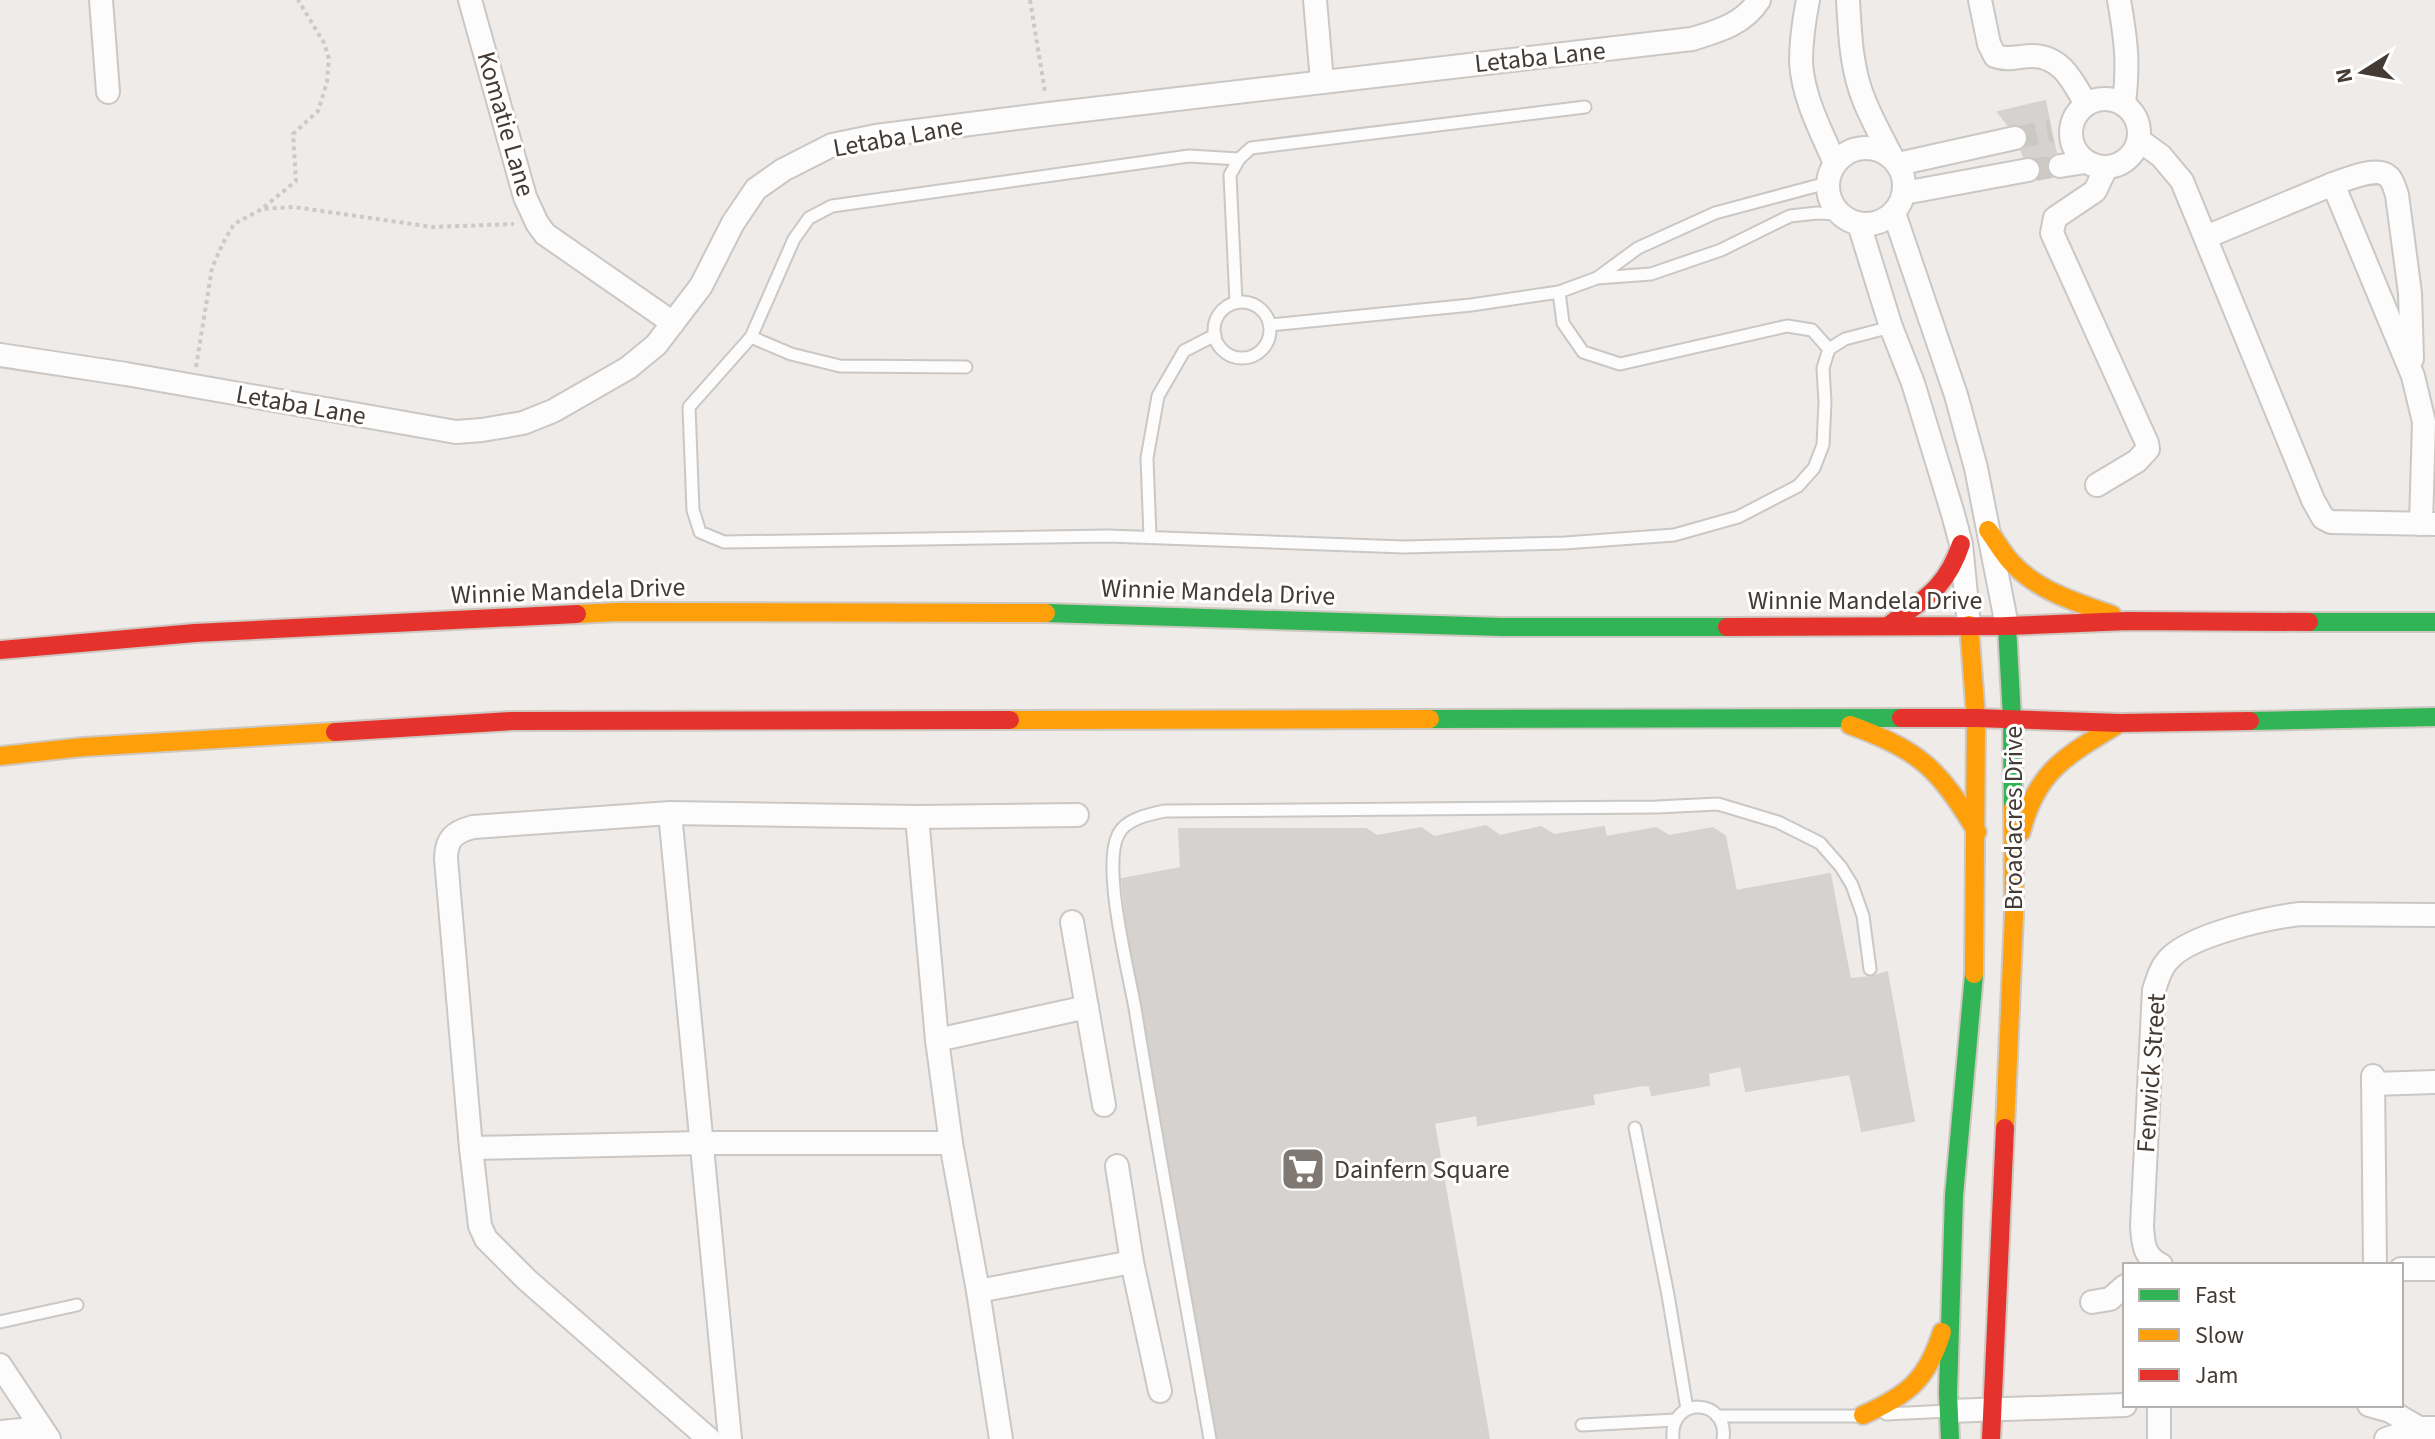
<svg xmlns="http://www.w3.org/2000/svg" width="2435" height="1439" viewBox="0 0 2435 1439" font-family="'Source Sans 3',sans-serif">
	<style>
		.building { fill: #d6d2cf; stroke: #d6d2ce; stroke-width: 2 }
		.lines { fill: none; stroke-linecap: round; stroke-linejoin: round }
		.street-tunnel { stroke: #ccc8c4; stroke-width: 22; stroke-dasharray: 22 11; stroke-linecap: butt }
		.lane-casing { stroke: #cbc7c4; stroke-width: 15 }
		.street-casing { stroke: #cbc7c4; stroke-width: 26 }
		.fast-casing { stroke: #cfc8c0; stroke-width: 22 }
		.slow-casing { stroke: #cfc8c0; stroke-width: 22 }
		.jam-casing { stroke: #cfc8c0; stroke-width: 22 }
		.path { stroke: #cdc9c6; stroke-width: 4; stroke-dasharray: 4 4; stroke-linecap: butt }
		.lane { stroke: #fcfcfc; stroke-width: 11 }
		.street { stroke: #fcfcfc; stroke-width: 22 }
		.fast { stroke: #30b455; stroke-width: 18 }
		.slow { stroke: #ff9f0a; stroke-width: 18 }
		.jam { stroke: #e5322d; stroke-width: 18 }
		.labels { text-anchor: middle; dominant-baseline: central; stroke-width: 6; stroke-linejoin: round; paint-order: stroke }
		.street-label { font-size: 26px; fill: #443b34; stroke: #fff }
		.poi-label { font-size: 26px; fill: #443b34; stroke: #fff; text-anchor: start }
	</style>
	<rect width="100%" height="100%" fill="#eeebe8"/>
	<g class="building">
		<polygon points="2045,101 2056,153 2047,162 2046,169 2052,177 2038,180 2042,168 2039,162 2032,157 2024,157 2021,150 2028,141 2026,129 2018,125 2008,125 1998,112"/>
		<polygon points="1486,826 1500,836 1541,827 1554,835 1604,827 1606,837 1656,828 1669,836 1713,828 1725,836 1736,891 1830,874 1850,979 1872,977 1887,972 1914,1121 1862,1131 1850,1074 1746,1091 1741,1066 1708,1073 1709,1085 1652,1095 1650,1086 1643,1085 1592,1094 1594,1104 1478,1125 1477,1115 1434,1123 1489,1439 1218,1439 1126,918 1122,879 1181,868 1179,829 1366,829 1377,836 1421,828 1434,837"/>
	</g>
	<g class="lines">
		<g class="street-tunnel">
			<polyline points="2015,138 2051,131"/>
			<polyline points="2028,170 2060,166"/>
		</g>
		<g class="lane-casing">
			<g id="lane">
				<polyline points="1239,159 1189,156 832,206 809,218 794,239 751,337 689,407 693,510 700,532 724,542 1108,536 1404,547 1565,543 1674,535 1738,517 1798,486 1814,468 1823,445 1825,402 1823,368 1829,349 1845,339 1891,327"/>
				<polyline points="1597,278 1638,248 1715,213 1827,183"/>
				<polyline points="1559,292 1563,323 1583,352 1620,364 1787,326 1812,330 1829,349"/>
				<polyline points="1236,302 1230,175 1239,159 1251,148 1585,107"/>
				<circle cx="1242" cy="330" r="28"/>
				<polyline points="1270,325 1471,305 1559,292 1597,278 1651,274 1721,250 1790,216 1817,213 1839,214"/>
				<polyline points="751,337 791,354 840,366 966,367"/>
				<polyline points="1150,537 1147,458 1158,396 1184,351 1215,335"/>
				<polyline points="1635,1128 1668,1295 1687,1409"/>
				<polyline points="0,1322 77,1305"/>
				<polyline points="1886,1414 1949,1411"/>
				<polyline points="1717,1416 1861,1416"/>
				<polyline points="1582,1425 1675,1420"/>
				<path d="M1210 1439C1185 1295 1158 1152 1135 1008 1128 970 1102 867 1118 835 1125 819 1150 814 1165 811L1657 807 1718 804 1778 822 1820 843 1841 867 1852 885 1863 916 1870 969"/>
				<path d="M1673 1439C1669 1395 1729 1398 1723 1439"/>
			</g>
		</g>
		<g class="street-casing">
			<g id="street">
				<polyline points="101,0 108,92"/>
				<polyline points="470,0 525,197 537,223 545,234 673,323"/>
				<polyline points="1315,0 1322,81"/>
				<path d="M1808 0C1804 20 1801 42 1801 62 1803 98 1821 131 1835 163"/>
				<path d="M1848 0C1850 34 1851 68 1864 100 1872 120 1882 138 1892 157"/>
				<path d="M1980 0 1989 44 1995 56C2008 61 2019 56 2032 56 2062 56 2073 82 2086 104"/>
				<path d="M2119 0C2126 40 2129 63 2124 104"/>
				<circle cx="2105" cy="133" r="34"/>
				<polyline points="2139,140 2161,156 2182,181 2313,500 2323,518 2331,522 2435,524"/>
				<circle cx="1866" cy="186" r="38"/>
				<polyline points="1898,164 2015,138"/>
				<polyline points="2060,166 2085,162"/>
				<path d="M2333 184C2345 180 2378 165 2389 177 2393 181 2395 189 2397 195L2410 293 2412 359"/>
				<polyline points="1904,193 2028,170"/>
				<polyline points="1894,213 1956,395 1976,468 2007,626"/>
				<polyline points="1859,224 1891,327 1913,383 1953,514 1961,544 1969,625"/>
				<polyline points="2206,237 2333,184 2413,376 2424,422 2421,524"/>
				<path d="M0 355 126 374 456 432 482 430 523 423 553 411 628 368 656 345 701 286 733 223 756 189 783 170 832 145 876 136 1049 114 1692 39C1718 31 1744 24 1759 0"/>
				<polyline points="2097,485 2137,461 2148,449 2147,443 2052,233 2055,218 2095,191 2106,168"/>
				<polyline points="670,813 730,1439"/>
				<polyline points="917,817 1077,815"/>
				<polyline points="1072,922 1104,1105"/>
				<polyline points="937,1040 1087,1007"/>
				<polyline points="2373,1076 2375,1265"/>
				<polyline points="2373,1084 2435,1082"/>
				<polyline points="471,1148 702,1143 951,1143"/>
				<polyline points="1117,1166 1132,1262 1160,1391"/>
				<path d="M2161 1265C2144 1257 2143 1244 2142 1226L2154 990C2158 978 2161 966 2171 957 2195 934 2267 918 2300 914L2435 915"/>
				<polyline points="2401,1269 2435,1269"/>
				<polyline points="978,1291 1132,1262"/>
				<polyline points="2092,1302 2110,1299 2125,1286"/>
				<polyline points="0,1365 49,1439"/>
				<polyline points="2159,1405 2159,1439"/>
				<polyline points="2369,1405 2390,1411 2419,1428"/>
				<polyline points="1949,1411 2125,1405"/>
				<polyline points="0,1432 41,1428"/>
				<path d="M709 1439 527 1280 486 1239 480 1226 471 1148 446 859C446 839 454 832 473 827L670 813 917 817 937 1040 951 1143 978 1291 1001 1439"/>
				<polyline points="2386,1439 2419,1428 2435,1428"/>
			</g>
		</g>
		<g class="fast-casing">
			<g id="fast">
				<polyline points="1046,613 1502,627 1727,627"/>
				<polyline points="2309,622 2435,622"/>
				<polyline points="2007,626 2012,718 2013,808"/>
				<polyline points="1430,719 1901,718"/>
				<polyline points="2250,721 2435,717"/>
				<polyline points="1950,1439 1948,1393 1954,1196 1974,974"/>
			</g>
		</g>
		<g class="slow-casing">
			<g id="slow">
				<path d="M1988 530C1997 542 2004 556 2015 566 2041 592 2078 603 2112 615"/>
				<polyline points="577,614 617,612 1046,613"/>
				<polyline points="1969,625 1976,718 1974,974"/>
				<polyline points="1010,720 1430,719"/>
				<path d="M1850 725C1921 751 1938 768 1977 832"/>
				<polyline points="0,756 83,747 335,732"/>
				<path d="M2021 832C2037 769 2068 755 2120 723"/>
				<polyline points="2005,1128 2014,914 2013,808"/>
				<path d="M1863 1415C1908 1395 1927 1380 1942 1332"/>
			</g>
		</g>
		<g class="jam-casing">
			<g id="jam">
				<path d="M1888 626C1924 599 1946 589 1961 544"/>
				<polyline points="1727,627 2007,626 2128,621 2309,622"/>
				<polyline points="0,650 195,633 577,614"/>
				<polyline points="1901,718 1976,718 2120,723 2250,721"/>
				<polyline points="335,732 512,721 1010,720"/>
				<polyline points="1991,1439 2005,1128"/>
			</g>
		</g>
		<g class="path">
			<polyline points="1030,0 1045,92"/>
			<polyline points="264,207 296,181 293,134 318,111 327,82 329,59 324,43 298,0"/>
			<polyline points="196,367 212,268 223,243 234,224 262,209 294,207 433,227 514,224"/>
		</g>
		<use href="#lane" class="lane"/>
		<use href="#street" class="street"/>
		<use href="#fast" class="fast"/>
		<use href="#slow" class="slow"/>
		<use href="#jam" class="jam"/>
	</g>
	<defs>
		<g id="supermarket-square" transform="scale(2.3)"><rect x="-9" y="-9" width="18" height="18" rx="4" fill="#807973" stroke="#fff"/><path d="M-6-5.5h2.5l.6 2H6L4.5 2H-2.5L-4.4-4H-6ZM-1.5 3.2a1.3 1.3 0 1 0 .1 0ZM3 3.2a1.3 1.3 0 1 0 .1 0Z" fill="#fff"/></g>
	</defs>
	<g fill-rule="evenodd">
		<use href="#supermarket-square" x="1303" y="1169"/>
	</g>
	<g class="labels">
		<g class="street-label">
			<text transform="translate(1540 57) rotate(-6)">Letaba Lane</text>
			<text transform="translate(506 124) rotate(74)">Komatie Lane</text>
			<text transform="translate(898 137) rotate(-10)">Letaba Lane</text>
			<text transform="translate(301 405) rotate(10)">Letaba Lane</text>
			<text transform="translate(568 591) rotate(-2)">Winnie Mandela Drive</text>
			<text transform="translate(1218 592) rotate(2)">Winnie Mandela Drive</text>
			<text x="1865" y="600">Winnie Mandela Drive</text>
			<text transform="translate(2013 818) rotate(-90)">Broadacres Drive</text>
			<text transform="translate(2151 1073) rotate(-86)">Fenwick Street</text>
		</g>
		<g class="poi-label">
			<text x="1334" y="1169">Dainfern Square</text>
		</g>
	</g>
	<rect x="2123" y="1263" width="280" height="144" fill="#ffffff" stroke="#b4b1ae" stroke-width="2"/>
	<rect x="2139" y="1289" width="40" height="12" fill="#30b455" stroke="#b4b1ae" stroke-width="2"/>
	<text x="2195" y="1303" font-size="24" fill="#443b34">Fast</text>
	<rect x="2139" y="1329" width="40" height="12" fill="#ff9f0a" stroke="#b4b1ae" stroke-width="2"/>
	<text x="2195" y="1343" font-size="24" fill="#443b34">Slow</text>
	<rect x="2139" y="1369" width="40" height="12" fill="#e5322d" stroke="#b4b1ae" stroke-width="2"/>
	<text x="2195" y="1383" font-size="24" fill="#443b34">Jam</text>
	<g transform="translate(2363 72) rotate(259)" stroke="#ffffff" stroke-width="6" paint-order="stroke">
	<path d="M0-6L14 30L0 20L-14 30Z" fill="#443b34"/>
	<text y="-12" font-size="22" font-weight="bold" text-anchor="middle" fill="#443b34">N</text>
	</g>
</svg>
